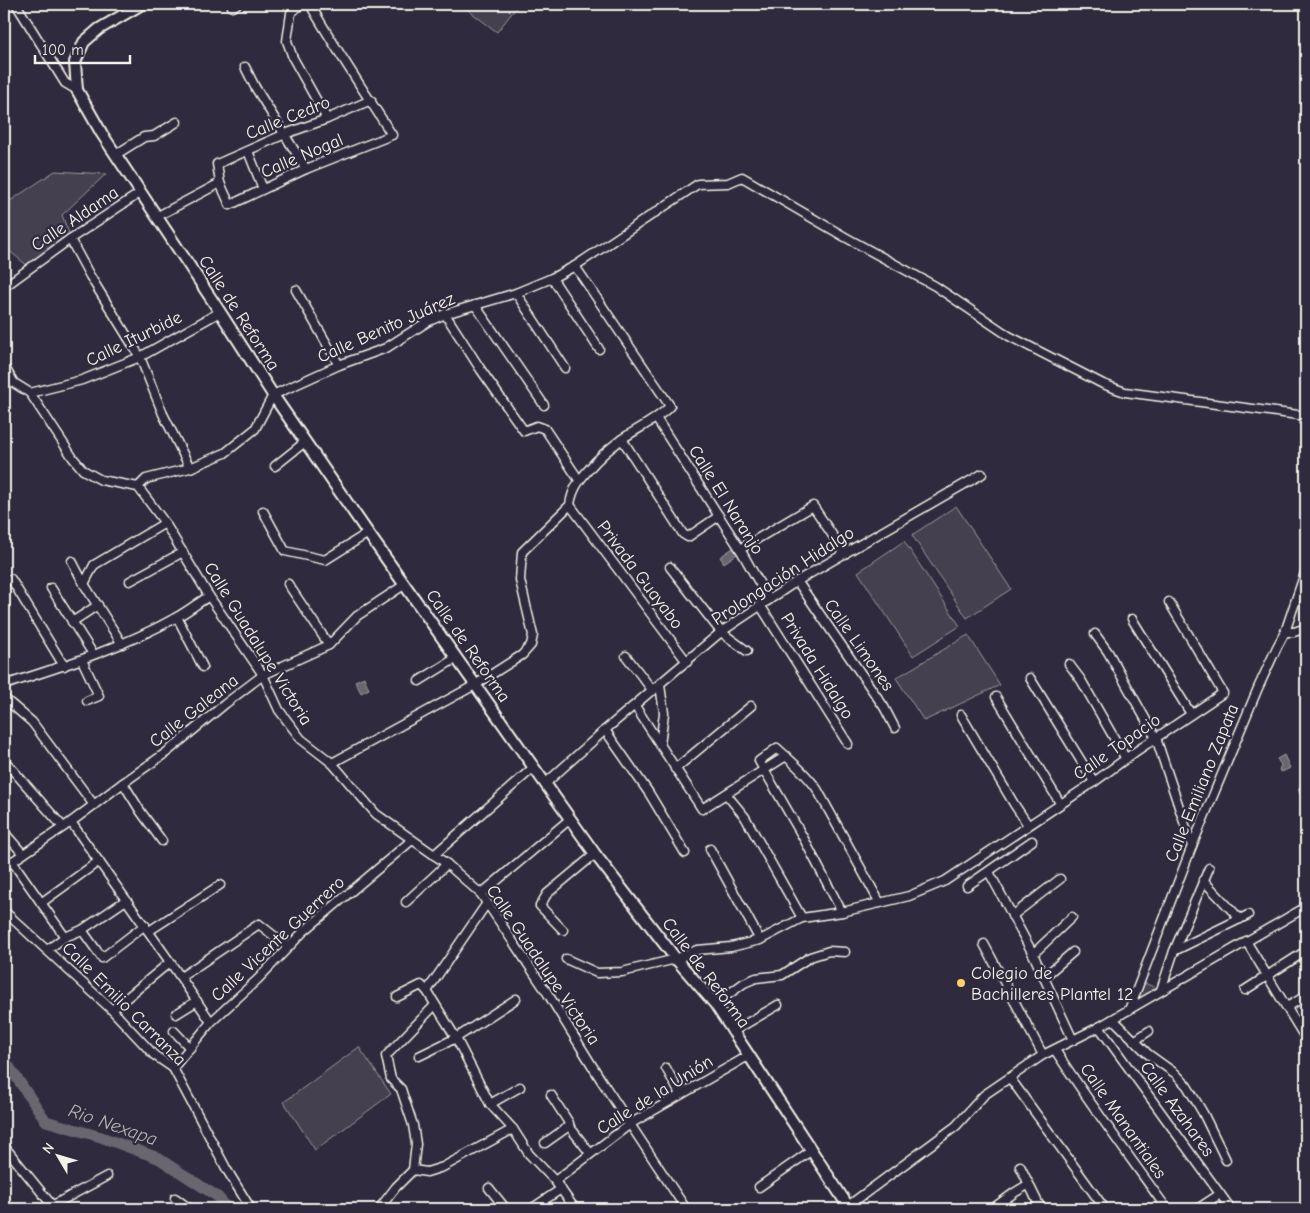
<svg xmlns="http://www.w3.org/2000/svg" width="1310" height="1213" viewBox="0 0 1310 1213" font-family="'Comic Neue',sans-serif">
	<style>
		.green { fill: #454050; stroke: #9c989c }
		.water { fill: #6a6670; stroke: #a19ea0 }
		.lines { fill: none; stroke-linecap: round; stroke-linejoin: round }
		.river { stroke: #6a6670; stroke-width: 11 }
		.minor-casing { stroke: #f4f1e8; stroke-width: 11 }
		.major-casing { stroke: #f4f1e8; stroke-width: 14 }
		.minor { stroke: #2f2a3d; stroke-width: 8 }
		.major { stroke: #2f2a3d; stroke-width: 10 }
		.poi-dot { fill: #ffd166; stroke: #2f2a3d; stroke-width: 2 }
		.labels { text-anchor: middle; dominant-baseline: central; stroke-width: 4.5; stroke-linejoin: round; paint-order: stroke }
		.street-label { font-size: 18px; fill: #f4f1e8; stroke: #2f2a3d }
		.poi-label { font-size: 18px; fill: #f4f1e8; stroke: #2f2a3d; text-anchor: start }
		.water-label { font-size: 19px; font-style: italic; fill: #b6b2b2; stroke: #2f2a3d }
	</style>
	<rect width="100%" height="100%" fill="#2f2a3d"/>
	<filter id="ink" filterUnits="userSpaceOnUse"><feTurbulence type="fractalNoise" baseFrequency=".02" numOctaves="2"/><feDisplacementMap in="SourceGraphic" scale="10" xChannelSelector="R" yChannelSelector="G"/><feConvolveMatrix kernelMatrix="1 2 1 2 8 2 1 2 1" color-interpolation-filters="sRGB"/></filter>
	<g filter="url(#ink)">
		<g class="green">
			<polygon points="460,4 519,4 497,32"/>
			<polygon points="55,171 106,174 62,215 70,236 29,267 7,249 4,249 4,205"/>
			<polygon points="956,506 1011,589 967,618 912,535"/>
			<polygon points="904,541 960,626 913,656 858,572"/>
			<polygon points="968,635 1000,685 924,721 896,678"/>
			<polygon points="1144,983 1159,989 1137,1002"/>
			<polygon points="359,1047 391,1094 315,1150 284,1102"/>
		</g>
		<g class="water">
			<polygon points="733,548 737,554 724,563 720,557"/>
			<polygon points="364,677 369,689 361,693 355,681"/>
			<polygon points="1284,755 1290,768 1282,772 1279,770 1281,765 1277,759"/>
		</g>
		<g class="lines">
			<polyline class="river" points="4,1059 46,1121 101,1137 158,1158 218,1197 228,1209"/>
			<g class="minor-casing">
				<g id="minor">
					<polyline points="16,4 65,83 77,90"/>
					<polyline points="301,4 291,13 287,41 293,58 327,119"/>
					<path d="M308 4 311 6C336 50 365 92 392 135L306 169 230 205 220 183 217 164 285 134 327 119 371 100"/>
					<polyline points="232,7 237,4"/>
					<polyline points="245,67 255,87 306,169"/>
					<polyline points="248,151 263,189"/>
					<polyline points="115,155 144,137 154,136 177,122"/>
					<polyline points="156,217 220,183"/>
					<polyline points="70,239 90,276 140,357 163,414 190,468"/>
					<polyline points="552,278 599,349"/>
					<polyline points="4,287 70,239 140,193"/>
					<polyline points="296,290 339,365"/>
					<polyline points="516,293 565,368"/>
					<polyline points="475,305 544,405"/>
					<polyline points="445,314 481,370 524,431 537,426 545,429 579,480"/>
					<polyline points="4,366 14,383 30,393 73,458 83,470 101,480 138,487 165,523 209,596 263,675 279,710 301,739 332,763 376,814 447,864 481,894 548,994 601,1080 686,1209"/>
					<polyline points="30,393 82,380 140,357 220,312"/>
					<polyline points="656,418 740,549 769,600"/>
					<polyline points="622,439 683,534 688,537 719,516"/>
					<polyline points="275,466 305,442"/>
					<polyline points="138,487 146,479 190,468 225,453 255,429 273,395 339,365 386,348 427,322 445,314 516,293 552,278 575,266 698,184 728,183 742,177 845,237 935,286 1009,336 1103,384 1125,392 1306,416"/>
					<polyline points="570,505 687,662"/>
					<polyline points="263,511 285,551 325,560 368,533"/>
					<polyline points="740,549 813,506 845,554"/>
					<polyline points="72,561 84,584 122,644"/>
					<polyline points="670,567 721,632 747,651"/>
					<polyline points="11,579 64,666"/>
					<polyline points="130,581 183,552"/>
					<polyline points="797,581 884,707 895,728"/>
					<polyline points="84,584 94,565 165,523"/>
					<polyline points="288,584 329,645"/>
					<polyline points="51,588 93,654"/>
					<polyline points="760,605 848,744"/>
					<polyline points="177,617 203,667"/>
					<polyline points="1132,619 1191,714"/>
					<polyline points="72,622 98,605"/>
					<polyline points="1285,632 1294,632 1306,628"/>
					<polyline points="1095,634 1108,652 1156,738 1192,846"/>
					<polyline points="626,656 653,691"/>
					<polyline points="82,660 99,696 87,701"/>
					<polyline points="1069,664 1081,680 1126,759"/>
					<polyline points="1030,678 1094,782"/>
					<polyline points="419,681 456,658"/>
					<path d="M4 685C63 666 122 648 177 617 188 611 198 603 209 596"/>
					<polyline points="660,685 664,713 660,745"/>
					<polyline points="996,697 1060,803"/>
					<polyline points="4,698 32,722 94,805"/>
					<polyline points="635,706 702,809 786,756"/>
					<polyline points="961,715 1014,804 1028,825"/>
					<polyline points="605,730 649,793 685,853"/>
					<polyline points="4,760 63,827"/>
					<path d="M332 763 475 685 522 655 531 645 533 635 520 580 522 552 570 505C572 489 580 479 590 468 599 457 610 448 622 439 638 428 657 420 670 406L575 266"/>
					<polyline points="675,769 751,706"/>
					<polyline points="123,783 141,812 162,841"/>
					<polyline points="546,783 605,730 721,632 797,581 982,474"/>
					<polyline points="1304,790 1306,794"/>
					<polyline points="726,794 745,817 802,918"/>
					<polyline points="71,822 170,962 211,1022"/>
					<polyline points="4,832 23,854"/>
					<polyline points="710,849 760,940"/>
					<polyline points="434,855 534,767"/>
					<polyline points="12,861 65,937"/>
					<polyline points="4,867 71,822 123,783 167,752 225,704 263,675 329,645 357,616 404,585"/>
					<polyline points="989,872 1033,954 1073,1040"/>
					<polyline points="1203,880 1240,919"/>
					<polyline points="967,886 1032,841"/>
					<polyline points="481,894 570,819"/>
					<polyline points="406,902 447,864"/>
					<polyline points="41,903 99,861"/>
					<polyline points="4,911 112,1010 154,1055 173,1068 227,1170 251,1209"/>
					<path d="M842 912 804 839 759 761 777 748C791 761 806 773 817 789L880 903"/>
					<polyline points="1012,916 1060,879"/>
					<polyline points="82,930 102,958 145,925"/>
					<polyline points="563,930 540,906 547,894 595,854"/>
					<polyline points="149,931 220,885"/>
					<polyline points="1246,941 1304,1036"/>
					<polyline points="984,944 1043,1055"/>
					<polyline points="47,950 65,937 82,930 126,900"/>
					<polyline points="1174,951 1248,915"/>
					<polyline points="1033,954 1072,917"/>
					<polyline points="566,959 597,973 622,972 676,959 697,950 731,947 760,940 802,918 842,912 909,896 945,881 1094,782 1135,752 1223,693 1169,602"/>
					<polyline points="181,977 259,924 288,947"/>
					<polyline points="1044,977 1073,952"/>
					<polyline points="1161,990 1174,951 1209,868"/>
					<polyline points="1245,990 1306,951"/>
					<polyline points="427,991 487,903"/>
					<polyline points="397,997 421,985 427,991 456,1038 490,1104 513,1129 529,1154 555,1181 575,1209"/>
					<polyline points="715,1004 744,983 756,978 782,975 810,957 829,951 845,952"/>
					<polyline points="1287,1007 1306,996"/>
					<polyline points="112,1010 170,962"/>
					<polyline points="1129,1010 1192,846 1258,688 1277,647 1285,632 1306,570"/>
					<polyline points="176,1014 197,1001"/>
					<polyline points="1113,1019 1148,1054 1176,1074 1187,1086 1203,1113 1226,1160"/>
					<polyline points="1099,1027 1231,1209"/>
					<polyline points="174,1031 190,1048"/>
					<polyline points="732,1032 778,1005"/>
					<polyline points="1134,1041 1149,1031"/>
					<path d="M1055 1050C1090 1104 1129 1156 1167 1209"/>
					<polyline points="419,1056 456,1038 516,999"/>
					<polyline points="173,1068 211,1022 258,979 303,932 412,840"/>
					<polyline points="666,1068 680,1094"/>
					<polyline points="1010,1078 1105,1209"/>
					<polyline points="551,1095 569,1123 569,1126"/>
					<polyline points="490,1104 520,1087"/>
					<polyline points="545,1143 569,1126 590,1153"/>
					<polyline points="4,1146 55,1209"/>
					<polyline points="1020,1166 1041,1209"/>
					<polyline points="413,1170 416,1144 413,1125 401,1089 391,1079 386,1056 435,1005"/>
					<polyline points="555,1181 630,1124 748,1056"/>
					<polyline points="759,1187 812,1150"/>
					<polyline points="489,1188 506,1209"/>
					<polyline points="175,1198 190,1209"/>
					<polyline points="848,1206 956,1126 984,1095 1043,1055 1099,1027 1306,907"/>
					<polyline points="46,1209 107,1176"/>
					<polyline points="379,1209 396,1187 413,1170 427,1172 443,1167 513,1129"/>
					<polyline points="531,1209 561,1189"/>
					<polyline points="992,1209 1014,1193 1029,1184"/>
					<polyline points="1197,1209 1220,1194"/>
				</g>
			</g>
			<g class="major-casing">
				<polyline id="major" points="142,4 99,29 84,42 75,62 77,90 102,134 220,312 273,395 368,533 595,854 676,959 715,1004 850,1209"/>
			</g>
			<use href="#minor" class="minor"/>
			<use href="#major" class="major"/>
		</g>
	</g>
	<circle class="poi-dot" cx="961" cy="983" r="5"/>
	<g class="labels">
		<g class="street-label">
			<text transform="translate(288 118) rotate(-22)">Calle Cedro</text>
			<text transform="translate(302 156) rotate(-23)">Calle Nogal</text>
			<text transform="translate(75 219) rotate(-34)">Calle Aldama</text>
			<text transform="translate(239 313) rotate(57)">Calle de Reforma</text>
			<text transform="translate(386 328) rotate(-24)">Calle Benito Juárez</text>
			<text transform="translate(134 339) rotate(-26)">Calle Iturbide</text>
			<text transform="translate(726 500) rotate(58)">Calle El Naranjo</text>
			<text transform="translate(640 575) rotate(53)">Privada Guayabo</text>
			<text transform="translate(783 576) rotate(-33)">Prolongación Hidalgo</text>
			<text transform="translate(258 644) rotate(58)">Calle Guadalupe Victoria</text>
			<text transform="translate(859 645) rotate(55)">Calle Limones</text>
			<text transform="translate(468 646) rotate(55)">Calle de Reforma</text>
			<text transform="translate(817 666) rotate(58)">Privada Hidalgo</text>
			<text transform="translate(194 711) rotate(-38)">Calle Galeana</text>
			<text transform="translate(1117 747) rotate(-35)">Calle Topacio</text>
			<text transform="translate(1202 783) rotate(-68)">Calle Emiliano Zapata</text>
			<text transform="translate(278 939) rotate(-43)">Calle Vicente Guerrero</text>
			<text transform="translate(543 965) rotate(56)">Calle Guadalupe Victoria</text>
			<text transform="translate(706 973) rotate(53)">Calle de Reforma</text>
			<text transform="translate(124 1004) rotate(45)">Calle Emilio Carranza</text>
			<text transform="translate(655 1095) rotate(-32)">Calle de la Unión</text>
			<text transform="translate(1177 1109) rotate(54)">Calle Azahares</text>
			<text transform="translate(1123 1121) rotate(55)">Calle Manantiales</text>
		</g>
		<g class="poi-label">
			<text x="971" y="973">Colegio de<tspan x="971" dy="21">Bachilleres Plantel 12</tspan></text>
		</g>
		<g class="water-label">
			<text transform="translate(113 1125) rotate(19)">Rio Nexapa</text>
		</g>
	</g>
	<rect width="1310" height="1213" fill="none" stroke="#2f2a3d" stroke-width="20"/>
	<rect x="10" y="10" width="1290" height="1193" fill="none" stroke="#f4f1e8" stroke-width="2" filter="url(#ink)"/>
	<g transform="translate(58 1156) rotate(308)" stroke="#2f2a3d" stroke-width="4" paint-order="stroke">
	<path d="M0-4L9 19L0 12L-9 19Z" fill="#f4f1e8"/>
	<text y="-8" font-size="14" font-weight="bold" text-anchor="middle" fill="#f4f1e8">N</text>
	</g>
	<path d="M35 55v8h95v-8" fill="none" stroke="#f4f1e8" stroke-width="2.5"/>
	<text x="42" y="55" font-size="15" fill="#f4f1e8" stroke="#2f2a3d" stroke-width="4" paint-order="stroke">100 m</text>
</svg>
